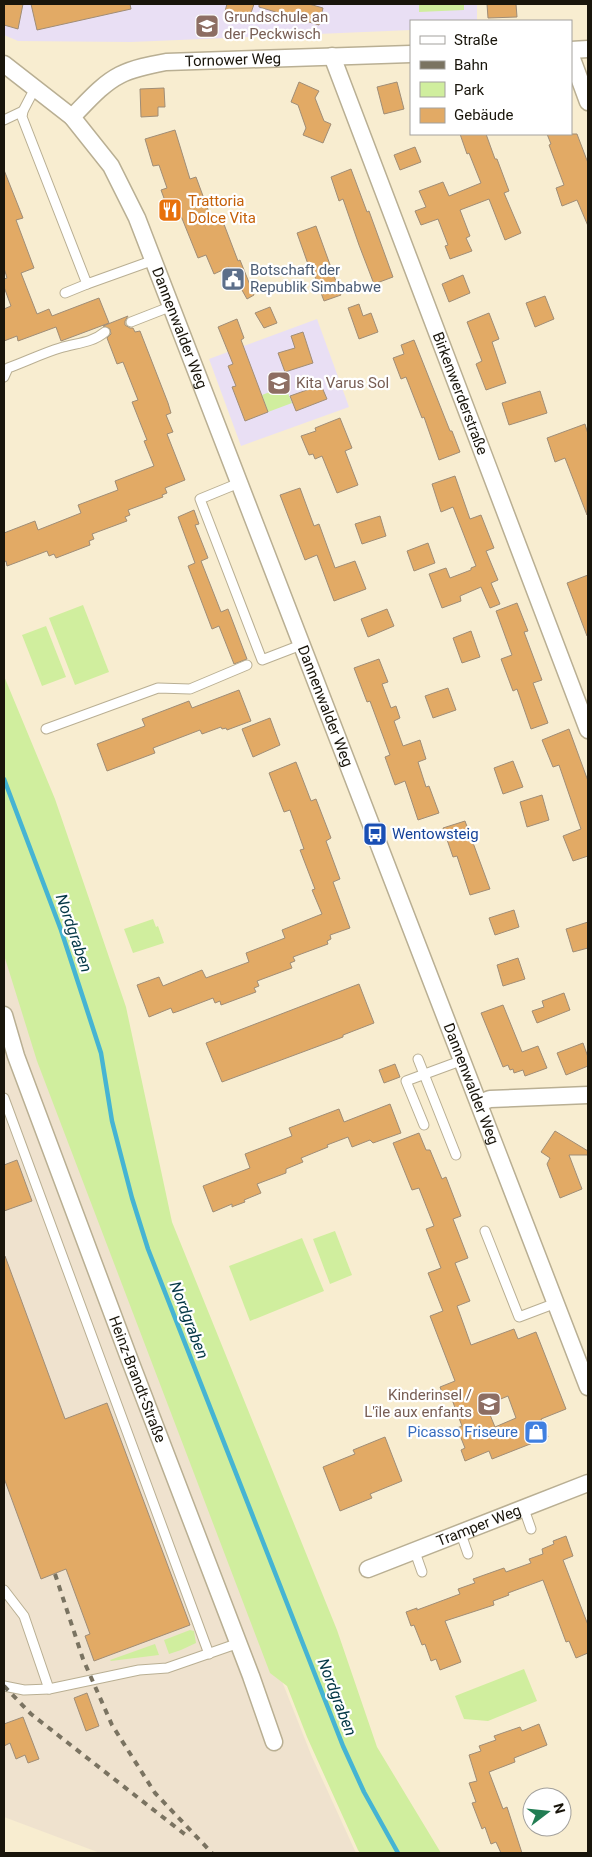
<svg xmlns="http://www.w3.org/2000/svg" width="592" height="1857" viewBox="0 0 592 1857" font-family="Roboto,sans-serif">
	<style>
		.commercial { fill: #efe2ce }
		.education { fill: #e9dff4 }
		.green { fill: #d0ee9e }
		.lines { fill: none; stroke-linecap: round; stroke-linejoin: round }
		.stream { stroke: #45b4d3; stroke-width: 4.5 }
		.building { fill: #e2aa65; stroke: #a08d76; fill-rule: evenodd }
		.lane-casing { stroke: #b9af93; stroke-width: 11 }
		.street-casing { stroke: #b9af93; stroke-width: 19 }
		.lane { stroke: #fff; stroke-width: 9 }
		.street { stroke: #fff; stroke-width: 16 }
		.rail { stroke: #7a7361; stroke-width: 4; stroke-dasharray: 6 6; stroke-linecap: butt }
		.labels { text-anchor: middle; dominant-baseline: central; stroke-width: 4.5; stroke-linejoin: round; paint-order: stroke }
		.education-label { font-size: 15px; fill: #785e54; stroke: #fff; text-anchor: start }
		.street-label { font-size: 15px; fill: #19150b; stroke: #fff }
		.food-label { font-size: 15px; fill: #c56008; stroke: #fff; text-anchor: start }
		.service-label { font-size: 15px; fill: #4e5e75; stroke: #fff; text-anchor: start }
		.transit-label { font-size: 15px; fill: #164399; stroke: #fff; text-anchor: start }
		.shop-label { font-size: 15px; fill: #366cbe; stroke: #fff; text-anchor: end }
		.water-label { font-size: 16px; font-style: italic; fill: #043846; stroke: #fff }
	</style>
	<rect width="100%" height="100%" fill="#f8edd0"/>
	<polygon class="commercial" points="4,885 114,1257 312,1757 356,1853 100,1853 4,1817"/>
	<g class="education">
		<polygon points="4,4 477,4 477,21 411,21 411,30 131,42 18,41 4,35"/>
		<polygon points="317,319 349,407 241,446 209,359"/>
	</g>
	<g class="green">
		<polygon points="419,4 464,4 464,10 419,12"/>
		<polygon points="285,386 292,403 268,412 262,395"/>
		<polygon points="83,605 109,672 75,685 49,618"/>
		<polygon points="46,626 66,677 42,686 22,635"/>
		<polygon points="4,676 55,799 126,1007 172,1222 337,1630 377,1747 441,1853 360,1853 358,1850 307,1737 287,1686 270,1673 37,1061 4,955"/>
		<polygon points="153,919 156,927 158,926 164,943 133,953 124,929"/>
		<polygon points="335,1231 352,1275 330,1284 313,1239"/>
		<polygon points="302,1238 324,1291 250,1321 229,1266"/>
		<polygon points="190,1630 194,1631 196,1643 181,1650 169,1654 164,1640"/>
		<polygon points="155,1644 159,1655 111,1661 110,1660"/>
		<polygon points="524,1669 537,1701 488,1721 464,1719 455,1696"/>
	</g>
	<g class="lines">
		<polyline class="stream" points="4,779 61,930 101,1053 112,1121 132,1198 148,1249 343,1746 364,1792 398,1853"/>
	</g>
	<g class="building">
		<polygon points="4,4 23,4 18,29 4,25"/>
		<polygon points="31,4 130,4 131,9 37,30"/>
		<polygon points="227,4 254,4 248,22 224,15"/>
		<polygon points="259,4 309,4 323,8 319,25 259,7"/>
		<polygon points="487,4 516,4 517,17 488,18"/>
		<polygon points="299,82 319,91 315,98 324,121 331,124 323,143 303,135 306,128 298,105 291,102"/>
		<polygon points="397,82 404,109 384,114 377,87"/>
		<polygon points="164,88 165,107 158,107 158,116 141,117 140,89"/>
		<polygon points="175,130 190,179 196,177 213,223 222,219 238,261 240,260 254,295 247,299 229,267 214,274 206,255 198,258 181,216 172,220 161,190 167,188 159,165 153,166 145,139"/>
		<polygon points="460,134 486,134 495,159 497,159 509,191 504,193 521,233 505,240 489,199 460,210 470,236 466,238 472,251 450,259 445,246 448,245 438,219 421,225 415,211 426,207 419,191 443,182 449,196 481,183 469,153 467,154"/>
		<polygon points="547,134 577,134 588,163 588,226 577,200 562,206 556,188 564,185 549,145 551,144"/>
		<polygon points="415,147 421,162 400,170 394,155"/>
		<polygon points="351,169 367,212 369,211 393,277 374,284 359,245 343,199 339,201 331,177"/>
		<polygon points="4,170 23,218 16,220 34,268 21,273 37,314 49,309 52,316 99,298 109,323 61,341 56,327 18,341 17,336 4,341 4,309 11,306 4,287 4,279 7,278 4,268"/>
		<polygon points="316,226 341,295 324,301 311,266 309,267 297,233"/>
		<polygon points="463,275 470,293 449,302 442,284"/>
		<polygon points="545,296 554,319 535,327 526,303"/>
		<polygon points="359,304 363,316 371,313 378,332 359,339 348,308"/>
		<polygon points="270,307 277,323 264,328 255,313"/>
		<polygon points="489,313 499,339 492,342 506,383 486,390 476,364 482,361 467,322"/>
		<polygon points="128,316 125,321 125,325 130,328 133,328 135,332 140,331 168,403 171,413 166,415 173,432 167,434 185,480 165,488 167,493 162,495 163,497 128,510 130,515 125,517 127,521 92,534 94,539 89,541 90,545 56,558 54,554 49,556 47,551 7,566 6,561 4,562 4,533 35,521 38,530 81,513 78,505 118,490 115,481 154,466 144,441 147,440 132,402 138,400 123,362 117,364 107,338 111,334 110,329 103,326"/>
		<polygon points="237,319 244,338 241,340 268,412 245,421 232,387 236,386 228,366 233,364 218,327"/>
		<polygon points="303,332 313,363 285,372 278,353 295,348 291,336"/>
		<polygon points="414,340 450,431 452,431 460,452 439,460 424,417 422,418 406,377 401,379 393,358 404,354 401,345"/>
		<polygon points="321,385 327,399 296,411 290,396"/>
		<polygon points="540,391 547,413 509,425 502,403"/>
		<polygon points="340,418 352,448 345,451 358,485 337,493 322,456 315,459 313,454 309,455 301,436 316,431 315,428"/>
		<polygon points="585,424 588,434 587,515 565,458 555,462 547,438"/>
		<polygon points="455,476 470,519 481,515 494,548 486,551 498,580 491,583 500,604 490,608 481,587 460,596 461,601 442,608 429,574 446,568 450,578 471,570 471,568 476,566 453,507 441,512 432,484"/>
		<polygon points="300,488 314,526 319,524 335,568 355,561 366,589 334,601 317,555 305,560 280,495"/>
		<polygon points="194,510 199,524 195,525 208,558 201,561 221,612 228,609 247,659 234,664 219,626 212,629 188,566 195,563 178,517"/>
		<polygon points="380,516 386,536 362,544 355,524"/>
		<polygon points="428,543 435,563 414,571 407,551"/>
		<polygon points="588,575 588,636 587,636 567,583"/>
		<polygon points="517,603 528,631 524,632 542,680 533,683 548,723 531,729 517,689 513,691 501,659 512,655 496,611"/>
		<polygon points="387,609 394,626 368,637 361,619"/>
		<polygon points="471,631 480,657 462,663 453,638"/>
		<polygon points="379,659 388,682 382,684 391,708 396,706 400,718 394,721 403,746 420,740 426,759 418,762 426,787 429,786 439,813 418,820 405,781 395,785 385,757 390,755 370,701 367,702 354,668"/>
		<polygon points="448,688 456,710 433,718 425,696"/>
		<polygon points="239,690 251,721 227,730 226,728 222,729 221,727 202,734 200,730 153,748 155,753 107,771 97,744 145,726 142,719 189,701 192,708"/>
		<polygon points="270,718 280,745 253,757 242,729"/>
		<polygon points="569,729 588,781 588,856 573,861 563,836 581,829 559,765 553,767 542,740"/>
		<polygon points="513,761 523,787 503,794 494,768"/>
		<polygon points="296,762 311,801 316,799 331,838 326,841 340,879 333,882 350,928 330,935 331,939 327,941 328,944 293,957 295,961 290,963 292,968 257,981 259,986 254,988 256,992 221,1005 220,1001 215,1003 213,998 179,1011 173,1013 171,1008 149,1017 137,985 159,977 163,986 202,970 206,978 249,962 246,953 285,938 282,930 322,914 312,890 315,889 300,850 304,849 290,810 284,812 269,773"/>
		<polygon points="542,795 549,820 527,827 520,802"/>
		<polygon points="465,821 490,889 470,895 457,856 453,857 443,828"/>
		<polygon points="514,910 519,927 495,935 489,918"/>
		<polygon points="588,922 588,948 573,952 566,929"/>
		<polygon points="518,958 525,979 503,986 497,965"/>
		<polygon points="359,984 374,1023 343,1035 343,1037 222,1082 206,1043"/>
		<polygon points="564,993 570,1010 537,1023 532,1011 544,1007 542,1001"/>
		<polygon points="503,1005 522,1052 538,1046 547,1068 525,1076 523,1070 514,1073 513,1069 510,1070 508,1065 503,1067 481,1013"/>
		<polygon points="583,1043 588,1057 588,1066 566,1075 557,1053"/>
		<polygon points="395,1064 400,1077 384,1083 379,1070"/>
		<polygon points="390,1104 401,1133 373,1143 370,1140 352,1147 348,1137 327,1145 328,1147 301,1158 303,1162 286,1169 286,1173 257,1184 261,1193 244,1200 245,1202 234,1206 232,1207 232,1204 213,1212 203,1186 250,1168 245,1154 292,1136 289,1128 339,1109 344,1122"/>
		<polygon points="555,1131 588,1151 588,1155 569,1155 582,1189 560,1198 547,1164 550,1158 541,1152"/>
		<path d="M419 1133 426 1150H430L442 1179 446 1177 461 1216 453 1219 468 1258 455 1263 470 1301 457 1306 471 1345 514 1329 518 1339 536 1332 566 1409 541 1419 548 1437 492 1459 489 1451 465 1461 461 1450 465 1448 457 1428 462 1426 451 1397 445 1400 440 1387 455 1381 430 1316 443 1311 428 1273 441 1268 426 1229 434 1226 419 1188 412 1190 393 1143ZM508 1396 516 1418 495 1427 486 1405Z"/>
		<polygon points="17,1160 32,1201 4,1211 4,1165"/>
		<polygon points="4,1256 5,1256 65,1419 107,1403 190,1625 94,1661 85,1636 90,1634 66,1569 41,1579 4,1478"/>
		<polygon points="385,1437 402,1481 370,1494 372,1498 340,1511 323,1467 355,1454 353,1450"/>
		<polygon points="566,1536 573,1556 563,1560 588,1625 588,1653 576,1658 569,1641 566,1642 543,1580 508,1593 509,1595 493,1601 494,1605 445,1621 461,1662 440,1670 436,1659 431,1661 425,1644 422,1645 414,1625 411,1626 406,1612 417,1608 417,1610 460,1594 458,1589 475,1583 473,1579 504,1568 506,1572 531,1563 529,1559 543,1554 542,1549 554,1544 553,1541"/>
		<polygon points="87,1693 99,1726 86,1731 74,1698"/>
		<polygon points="23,1717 39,1759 28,1763 25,1755 16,1759 10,1743 4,1746 4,1724"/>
		<polygon points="539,1724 547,1745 514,1758 515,1762 489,1772 503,1809 507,1807 522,1853 501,1853 496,1842 491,1844 485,1827 482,1829 472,1803 476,1802 469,1783 477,1781 469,1755 481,1751 479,1746 496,1740 494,1736 520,1727 522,1731"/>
	</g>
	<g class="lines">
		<g class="lane-casing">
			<g id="lane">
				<polyline points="35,88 23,111 22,117 87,284 154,260"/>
				<polyline points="4,120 23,111"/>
				<polyline points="65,293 87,284"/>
				<polyline points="131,322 172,306"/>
				<path d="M4 377 8 368C25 362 43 353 60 348 76 343 92 343 105 332"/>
				<polyline points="239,483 200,499 262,660 301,645"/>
				<polyline points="46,729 158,688 190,689 247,665"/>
				<polyline points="418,1059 456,1155"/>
				<polyline points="4,1098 209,1654"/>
				<polyline points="424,1125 406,1081 463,1060"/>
				<polyline points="485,1231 519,1317 556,1303"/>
				<polyline points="524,1509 531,1529"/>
				<polyline points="461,1534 468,1554"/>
				<polyline points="415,1552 422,1572"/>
				<polyline points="4,1590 24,1616 49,1689"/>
				<polyline points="4,1686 24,1690 49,1689 139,1670 167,1668 239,1643"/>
			</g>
		</g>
		<g class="street-casing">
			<g id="street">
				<polyline points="571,50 588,49"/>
				<path id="s1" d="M332 56 588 730"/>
				<polyline points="571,56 588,102"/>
				<path id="s2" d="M4 64 72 117 111 166 137 218 588 1387"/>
				<path id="s3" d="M72 117C87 102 102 84 120 75 134 68 150 65 166 62L411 54"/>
				<path id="s4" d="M4 1015 16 1056 129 1358 251 1676 274 1742"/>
				<polyline points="479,1103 490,1099 588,1095"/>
				<path id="s5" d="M368 1569 588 1483"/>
			</g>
		</g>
		<use href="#lane" class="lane"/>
		<use href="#street" class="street"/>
		<g class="rail">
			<polyline points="55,1574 83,1659 112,1725 155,1793 212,1853"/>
			<polyline points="4,1686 31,1714 187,1836"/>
		</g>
	</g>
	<defs>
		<g id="school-square" transform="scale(1.25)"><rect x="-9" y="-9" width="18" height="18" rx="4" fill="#8d6e63" stroke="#fff"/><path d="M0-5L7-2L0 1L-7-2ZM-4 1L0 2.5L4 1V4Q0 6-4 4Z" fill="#fff"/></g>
		<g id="restaurant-square" transform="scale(1.25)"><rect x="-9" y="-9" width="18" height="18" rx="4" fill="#e8710a" stroke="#fff"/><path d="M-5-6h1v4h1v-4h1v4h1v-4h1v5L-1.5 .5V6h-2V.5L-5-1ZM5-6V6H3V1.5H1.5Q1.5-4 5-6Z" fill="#fff"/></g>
		<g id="civic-square" transform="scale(1.25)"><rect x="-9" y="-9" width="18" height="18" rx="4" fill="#5c6f8a" stroke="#fff"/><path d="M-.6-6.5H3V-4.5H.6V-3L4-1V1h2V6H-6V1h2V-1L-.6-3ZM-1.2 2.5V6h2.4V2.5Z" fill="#fff"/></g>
		<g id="bus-square" transform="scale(1.25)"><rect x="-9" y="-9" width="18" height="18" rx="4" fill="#1a4fb4" stroke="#fff"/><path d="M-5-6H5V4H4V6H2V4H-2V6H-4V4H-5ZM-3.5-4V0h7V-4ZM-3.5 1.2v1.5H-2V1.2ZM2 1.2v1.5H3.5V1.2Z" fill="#fff"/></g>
		<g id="shop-square" transform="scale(1.25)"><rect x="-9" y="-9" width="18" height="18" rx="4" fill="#3f7fe0" stroke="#fff"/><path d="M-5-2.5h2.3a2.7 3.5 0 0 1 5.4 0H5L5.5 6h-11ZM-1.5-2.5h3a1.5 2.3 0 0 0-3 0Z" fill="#fff"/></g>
	</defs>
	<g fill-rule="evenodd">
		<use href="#school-square" x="207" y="26"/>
		<use href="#restaurant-square" x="170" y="210"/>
		<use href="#civic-square" x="233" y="279"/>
		<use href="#school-square" x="279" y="383"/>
		<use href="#bus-square" x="375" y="834"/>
		<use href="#school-square" x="489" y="1404"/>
		<use href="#shop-square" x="536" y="1432"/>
	</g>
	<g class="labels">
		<g class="education-label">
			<text x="224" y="17">Grundschule an<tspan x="224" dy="17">der Peckwisch</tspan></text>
			<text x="296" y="383">Kita Varus Sol</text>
			<text x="472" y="1395" text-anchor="end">Kinderinsel /<tspan x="472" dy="17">L'île aux enfants</tspan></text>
		</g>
		<g class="street-label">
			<text stroke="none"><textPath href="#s3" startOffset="179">Tornower Weg</textPath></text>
			<text stroke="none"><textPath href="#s2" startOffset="325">Dannenwalder Weg</textPath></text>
			<text stroke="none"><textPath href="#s1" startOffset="361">Birkenwerderstraße</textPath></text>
			<text stroke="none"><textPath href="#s2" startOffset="730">Dannenwalder Weg</textPath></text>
			<text stroke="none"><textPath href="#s2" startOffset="1135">Dannenwalder Weg</textPath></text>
			<text stroke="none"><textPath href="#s4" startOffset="388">Heinz-Brandt-Straße</textPath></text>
			<text stroke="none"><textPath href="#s5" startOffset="119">Tramper Weg</textPath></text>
		</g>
		<g class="food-label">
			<text x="188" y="201">Trattoria<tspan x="188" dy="17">Dolce Vita</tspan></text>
		</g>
		<g class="service-label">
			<text x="250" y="270">Botschaft der<tspan x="250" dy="17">Republik Simbabwe</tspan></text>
		</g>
		<g class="transit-label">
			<text x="392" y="834">Wentowsteig</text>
		</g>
		<g class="shop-label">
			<text x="518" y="1432">Picasso Friseure</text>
		</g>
		<g class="water-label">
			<text transform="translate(74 933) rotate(71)">Nordgraben</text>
			<text transform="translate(189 1320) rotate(69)">Nordgraben</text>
			<text transform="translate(337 1697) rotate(69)">Nordgraben</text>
		</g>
	</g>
	<rect width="592" height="1857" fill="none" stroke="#19150b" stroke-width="10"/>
	<rect x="410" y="20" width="162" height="115" fill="#ffffff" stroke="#a3a19d"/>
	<rect x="420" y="36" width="25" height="8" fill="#ffffff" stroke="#a3a19d"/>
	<text x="454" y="45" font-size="15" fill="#19150b">Straße</text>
	<rect x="420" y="61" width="25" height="8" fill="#7a7361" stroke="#a3a19d"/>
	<text x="454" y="70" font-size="15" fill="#19150b">Bahn</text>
	<rect x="420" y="82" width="25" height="15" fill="#d0ee9e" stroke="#a3a19d"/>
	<text x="454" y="95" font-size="15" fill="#19150b">Park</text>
	<rect x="420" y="108" width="25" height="15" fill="#e2aa65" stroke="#a3a19d"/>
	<text x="454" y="120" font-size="15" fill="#19150b">Gebäude</text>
	<g transform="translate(547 1812) rotate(74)"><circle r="24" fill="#ffffff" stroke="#a3a19d"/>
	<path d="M0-4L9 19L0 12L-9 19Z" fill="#217d53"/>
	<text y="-8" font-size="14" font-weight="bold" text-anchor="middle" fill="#19150b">N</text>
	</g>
</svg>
